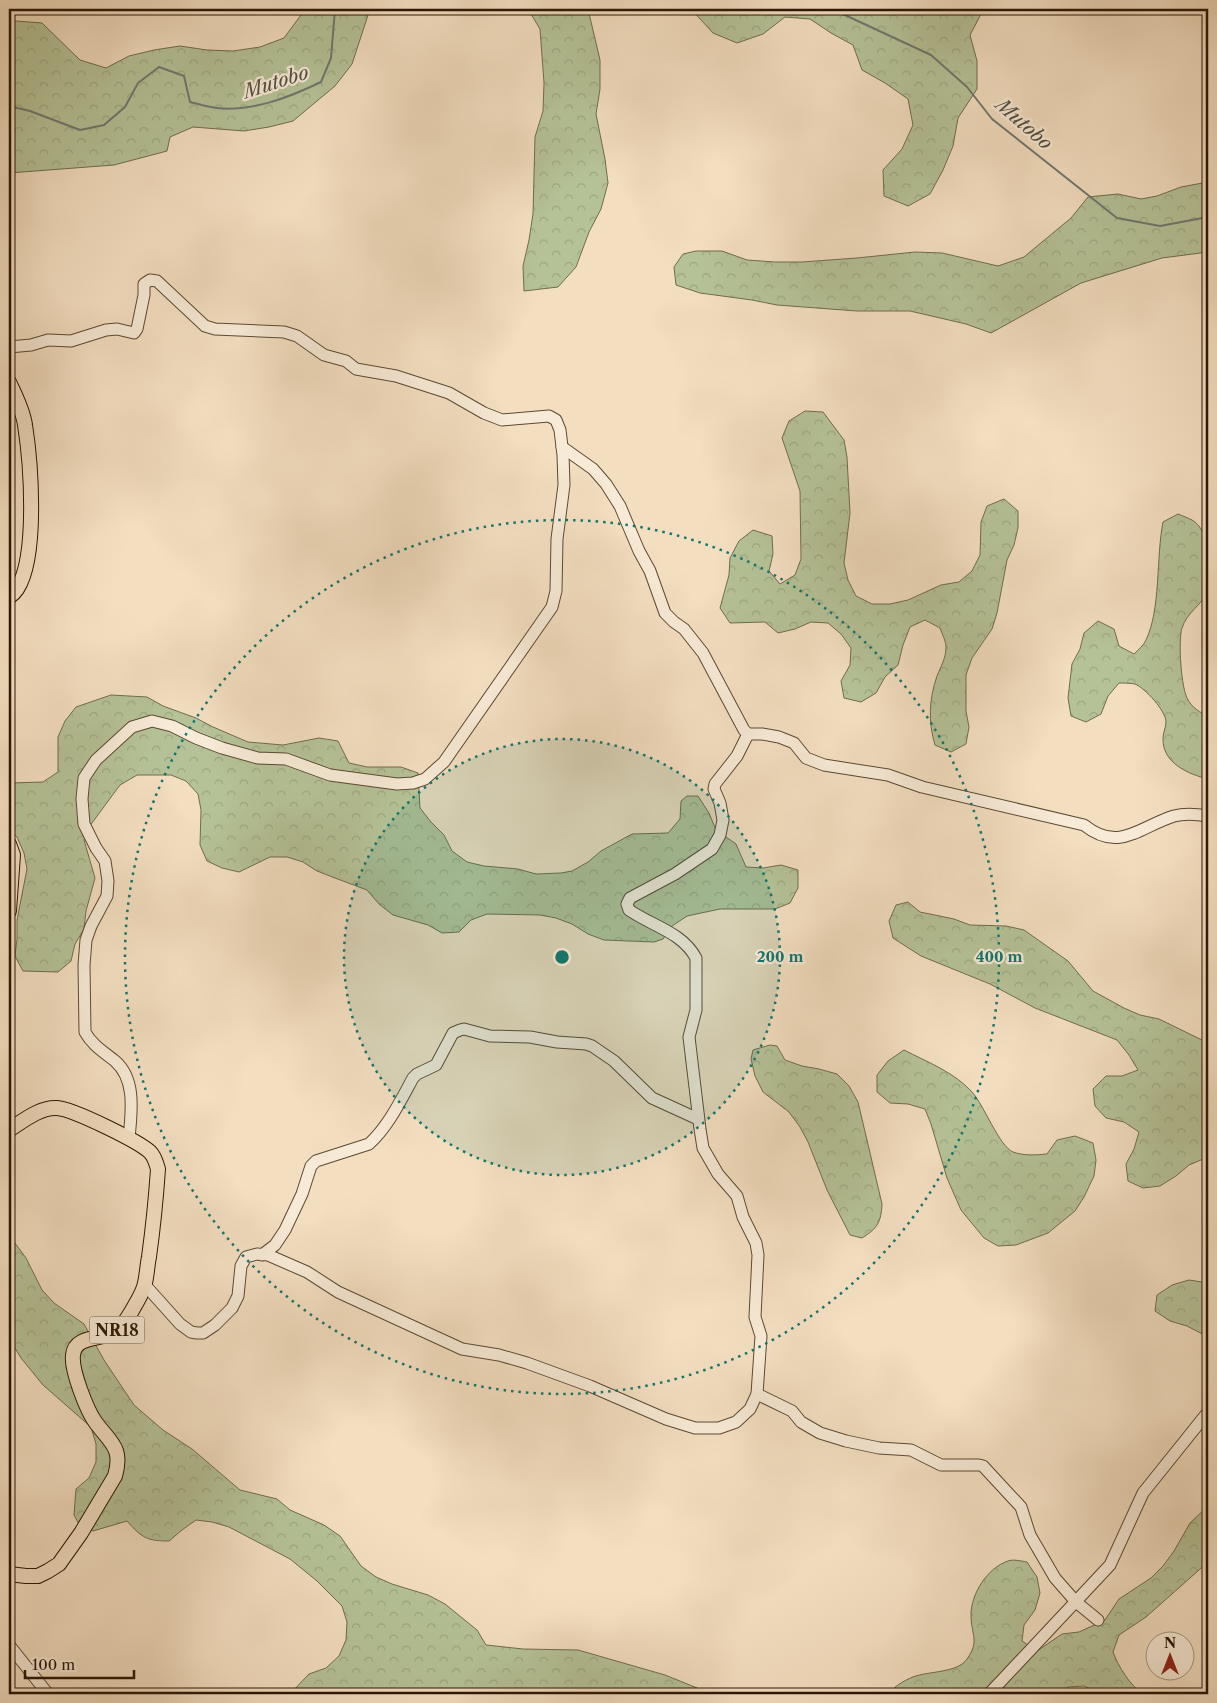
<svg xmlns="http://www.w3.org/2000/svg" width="1217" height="1703" viewBox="0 0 1217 1703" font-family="'Libre Caslon Text',serif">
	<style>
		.forest { fill: url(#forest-crowns); stroke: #706c4e }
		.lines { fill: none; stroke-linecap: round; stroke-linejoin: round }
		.stream { stroke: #717872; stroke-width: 2 }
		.minor-casing { stroke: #5c4933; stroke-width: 13 }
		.major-casing { stroke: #2a1704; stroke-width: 16 }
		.minor { stroke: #f7ead6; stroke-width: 11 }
		.major { stroke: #f3dec0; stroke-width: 14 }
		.ring { fill: none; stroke: #0f766e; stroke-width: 2.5; stroke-dasharray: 2.5 5 }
		.labels { text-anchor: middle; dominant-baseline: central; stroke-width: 4.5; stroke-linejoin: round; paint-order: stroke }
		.shield { fill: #f7ead6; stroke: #685643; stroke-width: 1 }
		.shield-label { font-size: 16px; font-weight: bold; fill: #2a1704 }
		.water-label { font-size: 19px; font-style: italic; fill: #535044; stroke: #f7ead6 }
		.centre { fill: #0f766e; stroke: #f7ead6; stroke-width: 2.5 }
		.ring-label { font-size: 15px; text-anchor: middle; font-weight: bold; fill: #0f766e; stroke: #f7ead6; stroke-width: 4.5; stroke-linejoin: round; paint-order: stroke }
	</style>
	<defs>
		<pattern id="forest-crowns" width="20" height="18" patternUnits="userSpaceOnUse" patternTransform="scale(1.25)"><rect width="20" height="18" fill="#b5c297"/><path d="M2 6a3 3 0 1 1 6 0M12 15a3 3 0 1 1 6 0" fill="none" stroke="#9ca680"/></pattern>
	</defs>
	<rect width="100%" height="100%" fill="#f3dec0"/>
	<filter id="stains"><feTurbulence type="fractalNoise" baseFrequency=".004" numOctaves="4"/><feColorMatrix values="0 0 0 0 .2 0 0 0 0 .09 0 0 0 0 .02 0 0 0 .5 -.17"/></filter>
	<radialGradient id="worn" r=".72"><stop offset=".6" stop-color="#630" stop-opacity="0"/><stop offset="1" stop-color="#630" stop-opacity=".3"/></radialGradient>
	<g class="forest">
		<polygon points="303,9 370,9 352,64 335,86 293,121 269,127 244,131 193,127 170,137 167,151 114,165 9,173 9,23 16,21 42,23 80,60 106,68 129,56 154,50 180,46 207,50 233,51 260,47 284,38 301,15"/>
		<polygon points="528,9 588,9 600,60 600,89 596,114 605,159 608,183 601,209 589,232 576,267 558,287 524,291 523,266 529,240 533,214 535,137 543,111 544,83 540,29"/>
		<polygon points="691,9 994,9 982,12 970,35 977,61 977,89 958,118 953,146 943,170 930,194 908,206 884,196 883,170 902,149 913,125 908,99 885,83 862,70 853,45 831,33 810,19 785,17 763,34 737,43 713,33"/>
		<polygon points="1208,182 1208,252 1162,258 1081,283 991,333 966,324 910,311 857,311 777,305 752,300 700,293 676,285 674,267 683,254 696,251 722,251 747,260 775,262 802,262 857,258 915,252 942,253 998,266 1024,257 1071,218 1088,197 1118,194 1141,199 1157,196 1181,187"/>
		<path d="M805 411 823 412 844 440 847 457 850 513 844 563 848 580 856 596 872 604H890L908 600 941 585 959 582 972 571 980 555 981 522 987 506 1004 499 1018 511V528L1014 545 1007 560 997 613 992 629 972 658 966 675V711L969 727 966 744 951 752 935 745C928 722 929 699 937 676 941 666 946 658 946 647 946 641 942 634 940 628L925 620 910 627 903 645 898 665 885 677 876 693 861 702 844 698 841 681 850 665 851 648 841 634 828 623 811 622 795 629 778 633 765 622 730 623 720 608 729 575 730 558 739 541 753 530 772 536 773 554 769 571 780 584 795 575 801 559 800 491 782 438 789 421Z"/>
		<path d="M1178 514C1183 516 1188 518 1192 520 1209 530 1208 556 1208 572 1208 578 1210 586 1208 591 1202 605 1187 612 1182 628 1178 640 1181 689 1188 700 1192 707 1200 713 1208 716V779C1188 774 1162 763 1163 738 1163 733 1166 727 1166 722 1166 711 1145 688 1135 684 1130 683 1124 683 1119 683L1108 696 1101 714 1086 722 1071 716 1068 698 1072 664 1080 649 1084 633 1098 621 1114 629 1119 646 1134 654C1138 650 1144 645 1146 640 1161 609 1156 557 1163 522Z"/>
		<polygon points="111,695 147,697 163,706 196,718 213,727 248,742 283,745 319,738 338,741 349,763 367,767 401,767 418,773 420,808 431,822 444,835 452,851 467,862 484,866 518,869 536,874 561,873 572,871 588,862 601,851 632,834 668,833 680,819 681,801 687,796 698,796 709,813 716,830 736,844 746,867 763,868 781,865 798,870 798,888 790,903 775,909 720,909 687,916 672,926 663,939 654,942 604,940 588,934 572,924 556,918 540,915 487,914 471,920 459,932 442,933 428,925 393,915 379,904 367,890 335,878 317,871 303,862 287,857 270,857 239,872 222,868 207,861 200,845 201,810 198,794 186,781 171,775 137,775 120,785 89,827 84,840 95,878 86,911 84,929 75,944 71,961 58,972 23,971 15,956 17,939 17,920 27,869 24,853 17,837 9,830 9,783 43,782 58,772 58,737 65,721 76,707"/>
		<polygon points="908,902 920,912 954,919 970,925 1006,926 1024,930 1068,961 1093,991 1124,1008 1140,1015 1159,1019 1208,1043 1208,1157 1189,1165 1176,1176 1160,1186 1143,1188 1128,1181 1126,1164 1134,1149 1139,1132 1124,1122 1106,1118 1095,1106 1093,1089 1106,1076 1122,1076 1138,1070 1129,1055 1117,1040 1035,1008 990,984 921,956 893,938 889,921 896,905"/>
		<path d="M770 1045 777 1046 785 1060 802 1066 819 1069 837 1074 849 1086 858 1102 882 1204C881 1222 878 1228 862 1238L850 1235 827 1190 808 1142 800 1127 789 1112 763 1092 755 1076 751 1059 753 1050Z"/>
		<path d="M904 1050C927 1062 954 1072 972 1092 984 1105 999 1146 1013 1152 1024 1156 1036 1155 1047 1154L1057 1140 1075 1136 1093 1143 1096 1160 1094 1176 1084 1197 1075 1211 1048 1233 1016 1245 998 1246 984 1238 961 1210 947 1178 931 1124 925 1109 908 1104 890 1103 877 1092V1075L888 1061Z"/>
		<path d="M9 1235 26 1258 42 1290 54 1303 84 1324 104 1360 134 1405 163 1430 192 1449 240 1490 277 1499 290 1510 324 1525 340 1536 361 1566 376 1577 392 1584 428 1595 445 1604 477 1630 486 1645 523 1649 578 1650 665 1675 712 1694H459C442 1685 419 1689 401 1694H290L309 1674 326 1668 339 1656 346 1640 347 1622 342 1606 317 1581 290 1559 229 1527 212 1522 196 1520 182 1530 169 1541C147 1541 142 1538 127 1521L93 1531 80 1526 74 1515 76 1489 89 1478 96 1462V1444L91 1427 43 1385 21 1358 9 1338Z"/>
		<polygon points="1189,1280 1208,1283 1208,1337 1187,1326 1170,1321 1155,1311 1157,1295 1172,1285"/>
		<path d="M1208 1506V1562L1146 1617 1119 1635 1113 1652C1119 1668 1129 1683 1142 1694H1101L1084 1686 1068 1687 1058 1694H888C895 1686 903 1681 913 1677 928 1671 958 1673 967 1659 980 1641 971 1635 971 1615 971 1594 987 1568 1008 1561 1013 1559 1021 1561 1027 1562L1037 1577 1040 1593 1035 1610 1024 1625 1022 1641 1037 1651 1062 1634 1079 1632 1105 1620 1119 1599 1151 1578 1163 1566 1174 1551 1190 1523Z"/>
	</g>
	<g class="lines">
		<g class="stream">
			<polyline points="832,9 931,55 967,87 992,119 1117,218 1160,226 1208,217"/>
			<path d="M9 106 30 111 80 130 104 125 125 107 138 83 159 67 184 76 190 102C199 104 208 107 217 108 252 112 290 97 321 82L331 58 335 9"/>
		</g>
		<g class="minor-casing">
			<g id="minor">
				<path d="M9 347 31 345 48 340 71 341 106 330 117 329 134 333 137 329 144 295V284L150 280 157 281 205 326 215 329 284 332 297 336 324 355 346 361 356 369 396 376 449 393 484 413 502 420 549 416 556 420 560 430 563 455 564 485 557 539 556 591 552 607 444 762 425 779 413 783 397 784 330 775 286 759 258 758 222 748 196 738 172 726 152 721 132 727 96 760 84 778 82 799 84 824 96 848 105 861 108 881 107 896 91 926 86 940 84 965 85 1032C92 1045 104 1052 115 1061 137 1080 131 1114 129 1139"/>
				<path d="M562 447 593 469 606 484 620 506 639 551 650 571 665 613 674 622 684 629 703 653 744 730 748 734H762L779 737 794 743 806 758 824 765 888 775 922 787 1084 825C1119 853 1139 827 1174 816 1185 813 1196 814 1208 816"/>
				<path d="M262 1255 275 1245 285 1230 302 1194 311 1166 316 1161 369 1144C388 1127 401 1100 413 1078L417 1074 436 1065 453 1033 460 1030 464 1029 490 1036 530 1037 557 1042 586 1044 592 1046 614 1061 652 1098 698 1119"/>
				<path d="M145 1285 180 1324 191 1332 197 1333H203L215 1325 232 1308 238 1296 241 1266 246 1257 257 1254 268 1255 307 1272 338 1292 462 1349 499 1355 527 1363 590 1386 666 1419 695 1428H719L736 1422 750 1409 757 1394 761 1336 755 1317 758 1255 756 1243 743 1217 737 1196 718 1174 703 1148 700 1129 689 1037 696 1010V958C682 932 652 926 629 910L627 904 630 898 675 874 712 849 720 835 723 820 720 803 714 789 715 784 737 756 748 734"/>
				<polyline points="757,1394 792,1411 801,1422 820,1433 846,1441 879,1448 911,1450 941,1465 979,1465 983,1466 1021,1507 1030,1535 1055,1578 1076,1602 1098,1620"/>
				<polyline points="9,1645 48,1694"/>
				<polyline points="989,1694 1110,1565 1143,1493 1208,1412"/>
			</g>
		</g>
		<g class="major-casing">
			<g id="major">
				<path d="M9 382C15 395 23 410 25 425 31 463 38 557 17 589 15 592 12 595 9 597"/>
				<polyline points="9,844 13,855 9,911"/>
				<path d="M9 1130C23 1121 40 1107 57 1108 73 1109 138 1141 150 1152 155 1157 156 1163 158 1169 156 1198 153 1228 149 1257 147 1266 147 1277 144 1287 141 1296 135 1305 130 1314 126 1320 122 1327 116 1331 103 1341 75 1334 73 1355 71 1370 87 1411 96 1423 111 1443 123 1448 115 1476L81 1533 59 1564 48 1571 38 1576H26L9 1574"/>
			</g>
		</g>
		<use href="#minor" class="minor"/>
		<use href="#major" class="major"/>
	</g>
	<circle cx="562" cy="957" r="218" fill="#0f766e" fill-opacity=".12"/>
	<g class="ring">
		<circle cx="562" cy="957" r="218"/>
		<circle cx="562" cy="957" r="437"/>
	</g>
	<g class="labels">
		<rect class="shield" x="89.5" y="1316.5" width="55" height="27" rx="4"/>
		<g class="shield-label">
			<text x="117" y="1330">NR18</text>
		</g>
		<g class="water-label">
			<text transform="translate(276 82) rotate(-18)">Mutobo</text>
			<text transform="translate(1024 124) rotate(41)">Mutobo</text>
		</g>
	</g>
	<circle cx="562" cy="957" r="8" class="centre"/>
	<g class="ring-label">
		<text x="780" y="962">200 m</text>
		<text x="999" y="962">400 m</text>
	</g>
	<rect width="1217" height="1703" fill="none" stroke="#f3dec0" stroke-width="30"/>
	<rect x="10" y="10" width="1197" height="1683" fill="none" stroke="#2a1704" stroke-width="2.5"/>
	<rect x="15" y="15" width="1187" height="1673" fill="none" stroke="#2a1704"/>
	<g transform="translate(1170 1656)"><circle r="24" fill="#f7ead6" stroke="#a59682"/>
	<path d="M0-4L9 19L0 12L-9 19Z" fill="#8f2418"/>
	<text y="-8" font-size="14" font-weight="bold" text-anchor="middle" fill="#2a1704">N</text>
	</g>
	<path d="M25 1670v8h109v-8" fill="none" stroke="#2a1704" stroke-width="2.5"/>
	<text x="32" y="1670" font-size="15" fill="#2a1704" stroke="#f7ead6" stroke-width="4" paint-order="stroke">100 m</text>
	<rect width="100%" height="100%" filter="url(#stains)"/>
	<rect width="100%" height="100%" fill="url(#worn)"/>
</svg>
